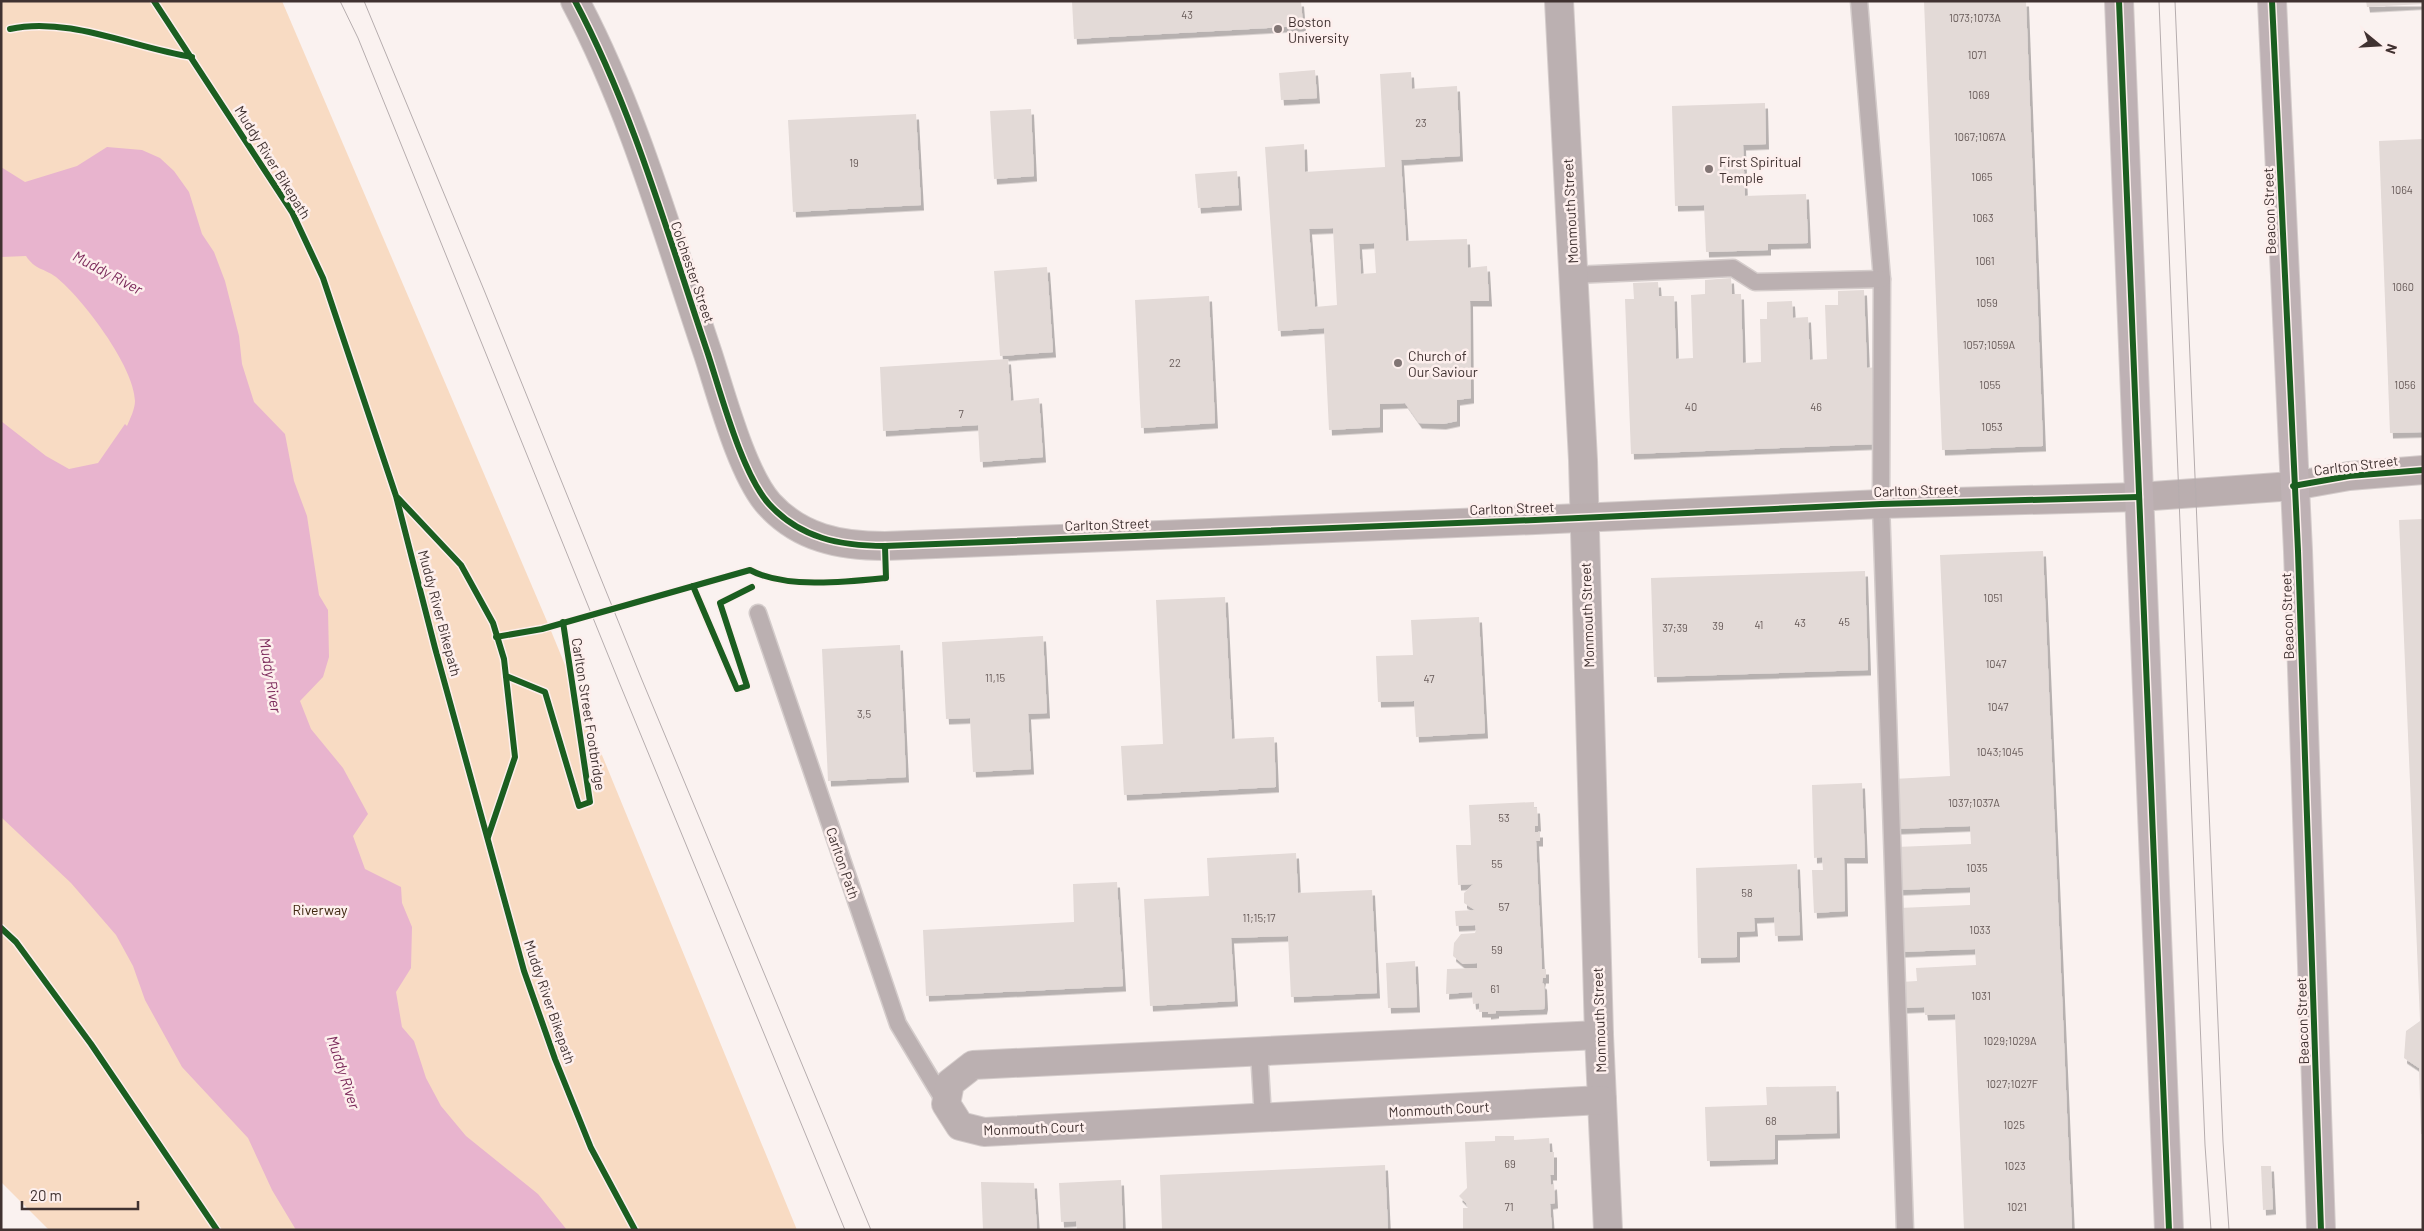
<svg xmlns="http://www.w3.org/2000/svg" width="2424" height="1231" viewBox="0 0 2424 1231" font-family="Barlow,sans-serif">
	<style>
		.green { fill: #f8dbc3 }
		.water { fill: #e8b4ce }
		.building { fill: #e3dad7; fill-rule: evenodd; filter: url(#shadow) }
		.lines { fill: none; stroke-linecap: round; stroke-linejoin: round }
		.service-casing { stroke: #d4cccb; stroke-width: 19 }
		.minor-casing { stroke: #d4cccb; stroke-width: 30 }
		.secondary-casing { stroke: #d4cccb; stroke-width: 30 }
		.primary-casing { stroke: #d4cccb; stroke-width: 30 }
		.service { stroke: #bbb0b1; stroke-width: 16 }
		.minor { stroke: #bbb0b1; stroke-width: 28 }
		.secondary { stroke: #baaeaf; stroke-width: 28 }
		.primary { stroke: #beb1b4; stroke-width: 28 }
		.tram { stroke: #b6adae; stroke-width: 1 }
		.cycleway-casing { stroke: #fdefed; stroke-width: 9 }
		.cycleway { stroke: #1b5e20; stroke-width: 6 }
		.poi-dot { fill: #817574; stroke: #fdefed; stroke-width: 2 }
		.labels { text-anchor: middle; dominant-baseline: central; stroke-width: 5; stroke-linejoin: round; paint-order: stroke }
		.number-label { font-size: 11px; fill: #695c5a }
		.poi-label { font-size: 14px; fill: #403231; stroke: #fdefed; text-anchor: start }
		.street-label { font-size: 14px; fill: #403231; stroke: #fdefed }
		.park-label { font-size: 14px; fill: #3e260f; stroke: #fdefed }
		.water-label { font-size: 15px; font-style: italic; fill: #7b295a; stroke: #fdefed }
	</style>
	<defs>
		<filter id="shadow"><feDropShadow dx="3" dy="5.5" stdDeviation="0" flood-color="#0004"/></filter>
	</defs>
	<rect width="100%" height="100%" fill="#faf2f0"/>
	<polygon class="green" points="1,1 282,1 549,626 797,1230 49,1230 1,1182"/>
	<path class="water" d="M107 147 142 150 160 158 174 171 189 192 202 234 214 252 225 281 239 336 242 364 254 402 285 434 294 481 307 516 319 595 328 610 329 657 323 677 300 701 311 729 343 768 368 814 353 836 365 869 401 887 402 903 412 927 411 968 396 992 402 1027 414 1041 426 1078 441 1106 466 1136 538 1194 567 1230H296L272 1190 248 1138 182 1067 145 1000 133 966 116 935 71 883 1 817V421L46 456 69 469 98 463 125 424 127 426C130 419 135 409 135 401 134 366 83 299 56 277 44 268 35 270 26 256L1 257V167L25 182 77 166Z"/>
	<g class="building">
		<polygon points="1072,1 1301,1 1303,26 1074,39"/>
		<polygon points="1924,1 2026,1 2043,446 1942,450"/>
		<polygon points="2366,1 2423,1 2423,4 2367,7"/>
		<polygon points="1315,70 1317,98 1281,100 1279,73"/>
		<path d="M1411 72 1412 89 1457 86 1460 156 1401 160 1406 241 1467 239 1468 268 1487 266 1489 301H1470L1471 398 1457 400V421L1443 424 1419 423 1405 403 1380 404V427L1329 430 1324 328 1278 331 1265 147 1304 144 1305 172 1385 167 1380 74ZM1333 228 1337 305 1315 307 1309 229ZM1374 243 1376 273 1361 274 1359 244Z"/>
		<polygon points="1765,103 1766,144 1743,145 1745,196 1806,194 1808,243 1768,244 1768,250 1706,252 1704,205 1675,206 1672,106"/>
		<polygon points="1031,109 1034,176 994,179 990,111"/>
		<polygon points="916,114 921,205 793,212 788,120"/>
		<polygon points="2423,139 2423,432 2390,433 2379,141"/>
		<polygon points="1237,171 1239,205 1198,208 1195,174"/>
		<polygon points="1047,267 1053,352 1000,356 994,271"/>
		<polygon points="1731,278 1732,294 1741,294 1743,363 1761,362 1760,319 1767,319 1767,302 1792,301 1793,318 1808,317 1810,360 1827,359 1825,305 1838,305 1838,291 1864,290 1867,368 1877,367 1880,444 1631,454 1625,299 1634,299 1633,283 1658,282 1659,296 1674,296 1676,359 1693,358 1691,295 1705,294 1705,280"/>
		<polygon points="1209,296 1215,423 1141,428 1135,300"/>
		<polygon points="1008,359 1011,401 1039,398 1043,457 980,462 978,425 883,431 880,367"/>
		<polygon points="2423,519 2423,1134 2421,1134 2419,1068 2404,1058 2406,1031 2420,1021 2399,520"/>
		<polygon points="2043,551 2072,1230 1964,1230 1955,1014 1925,1015 1924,1007 1902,1008 1901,982 1917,981 1916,968 1976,965 1975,949 1901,952 1899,908 1970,905 1970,887 1898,890 1896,847 1971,844 1970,826 1895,829 1893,779 1950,776 1940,555"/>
		<polygon points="1865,571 1868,670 1654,677 1651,578"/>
		<polygon points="1225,597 1232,739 1274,737 1276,787 1124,795 1121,746 1163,744 1156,600"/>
		<polygon points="1479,617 1485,733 1416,737 1414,701 1378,702 1376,656 1413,655 1411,620"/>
		<polygon points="1043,636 1047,713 1028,714 1031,769 973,772 970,718 946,719 942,642"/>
		<polygon points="900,645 906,777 828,781 822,649"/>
		<polygon points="1862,783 1865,858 1844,858 1845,911 1814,913 1812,870 1823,870 1822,857 1814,858 1812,785"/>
		<polygon points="1534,802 1534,808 1537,808 1538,826 1535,826 1535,832 1540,832 1540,841 1536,841 1542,969 1546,969 1546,978 1543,978 1542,983 1544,984 1545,1004 1544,1009 1496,1011 1496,1013 1488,1014 1488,1012 1479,1012 1479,1003 1473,1004 1472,992 1446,994 1447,969 1477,968 1477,963 1463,964 1453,956 1454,943 1461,934 1475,933 1476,930 1475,925 1456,926 1455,911 1475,910 1464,903 1464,893 1473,884 1458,885 1456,845 1471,845 1469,805"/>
		<polygon points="1296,853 1298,893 1372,890 1377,993 1291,997 1288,936 1231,938 1235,1001 1150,1006 1144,899 1209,896 1207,858"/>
		<polygon points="1797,864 1800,935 1775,936 1774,917 1754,918 1755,931 1737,932 1737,957 1698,958 1696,868"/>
		<polygon points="1117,882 1123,986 926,996 923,930 1074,922 1073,884"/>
		<polygon points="1415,961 1417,1007 1388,1008 1386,963"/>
		<polygon points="1836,1086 1837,1133 1775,1135 1775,1159 1707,1161 1705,1107 1767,1105 1766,1087"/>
		<polygon points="1495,1136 1514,1136 1514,1140 1549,1138 1550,1152 1554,1152 1554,1175 1550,1175 1551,1185 1554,1184 1555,1203 1550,1204 1552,1230 1463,1230 1463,1208 1468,1208 1466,1203 1459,1196 1467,1188 1465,1142 1495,1141"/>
		<polygon points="1385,1165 1388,1230 1162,1230 1160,1175"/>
		<polygon points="2261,1166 2271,1166 2273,1209 2263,1210"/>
		<polygon points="1121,1180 1123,1230 1077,1230 1076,1221 1061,1222 1059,1183"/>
		<polygon points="981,1182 1034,1183 1037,1230 983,1230"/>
	</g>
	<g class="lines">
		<g class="service-casing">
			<g id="service">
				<polyline points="1859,1 1882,279 1881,504 1905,1230"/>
				<polyline points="1573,275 1733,268 1755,282 1882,279"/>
				<polyline points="758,613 898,1024 946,1104"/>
				<polyline points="1259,1051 1263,1118"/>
			</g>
		</g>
		<g class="minor-casing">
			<g id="minor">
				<polyline points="1559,1 1583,460 1599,1035 1608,1230"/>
				<polyline points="1599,1035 973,1065 950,1083 946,1104 960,1126 984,1132 1602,1100"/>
			</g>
		</g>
		<g class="secondary-casing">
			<path id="secondary" d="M575 1C634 112 668 236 708 354 721 394 742 474 769 504 800 538 840 546 885 546L1535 520 1881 504 2139 497 2293 486 2349 476 2423 470"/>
		</g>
		<g class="primary-casing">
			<g id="primary">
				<polyline points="2119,1 2169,1230"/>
				<polyline points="2272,1 2298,551 2321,1230"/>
			</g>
		</g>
		<use href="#service" class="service"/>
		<use href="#minor" class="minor"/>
		<use href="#secondary" class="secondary"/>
		<use href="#primary" class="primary"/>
		<g class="tram">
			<polyline points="340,1 358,38 619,682 845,1230"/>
			<polyline points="364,1 484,290 642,680 871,1230"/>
			<polyline points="2159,1 2205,1145 2211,1230"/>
			<polyline points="2175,1 2223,1142 2229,1230"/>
		</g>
		<g class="cycleway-casing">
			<g id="cycleway">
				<polyline points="154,1 292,212 323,278 396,496 435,648 524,971 555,1059 591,1148 635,1230"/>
				<path d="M575 1C634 112 668 236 708 354 721 394 742 474 769 504 800 538 840 546 885 546L1535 520 1881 504 2139 497"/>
				<polyline points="2119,1 2169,1230"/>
				<polyline points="2272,1 2298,551 2321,1230"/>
				<path d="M10 29C68 16 134 48 192 57"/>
				<polyline points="2293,486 2349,476 2423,470"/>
				<polyline points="398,498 461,565 493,623 504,659 515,757 488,837"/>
				<polyline points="693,586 737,689 747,686 720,603 752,587"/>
				<path d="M496 637 542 629 750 570C785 589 847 582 886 578L885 546"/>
				<polyline points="506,676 545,692 579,806 590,802 563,622"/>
				<polyline points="1,928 16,942 91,1044 217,1230"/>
			</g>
		</g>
		<use href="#cycleway" class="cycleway"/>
	</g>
	<g class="poi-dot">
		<circle cx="1278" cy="29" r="5"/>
		<circle cx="1709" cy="169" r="5"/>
		<circle cx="1398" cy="363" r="5"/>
	</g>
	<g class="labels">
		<g class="number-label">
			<text x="1187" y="14">43</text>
			<text x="1975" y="17">1073;1073A</text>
			<text x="1977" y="54">1071</text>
			<text x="1979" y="94">1069</text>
			<text x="1421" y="122">23</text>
			<text x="1980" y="136">1067;1067A</text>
			<text x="854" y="162">19</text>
			<text x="1982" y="176">1065</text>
			<text x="2402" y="189">1064</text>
			<text x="1983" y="217">1063</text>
			<text x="1985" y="260">1061</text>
			<text x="2403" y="286">1060</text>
			<text x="1987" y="302">1059</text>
			<text x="1989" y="344">1057;1059A</text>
			<text x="1175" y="362">22</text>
			<text x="1990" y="384">1055</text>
			<text x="2405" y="384">1056</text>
			<text x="1691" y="406">40</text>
			<text x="1816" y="406">46</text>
			<text x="961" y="413">7</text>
			<text x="1992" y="426">1053</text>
			<text x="1993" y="597">1051</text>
			<text x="1844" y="621">45</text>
			<text x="1800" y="622">43</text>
			<text x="1759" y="624">41</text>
			<text x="1718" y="625">39</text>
			<text x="1675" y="627">37;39</text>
			<text x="1996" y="663">1047</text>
			<text x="995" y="677">11,15</text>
			<text x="1429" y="678">47</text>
			<text x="1998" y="706">1047</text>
			<text x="864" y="713">3,5</text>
			<text x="2000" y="751">1043;1045</text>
			<text x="1974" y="802">1037;1037A</text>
			<text x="1504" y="817">53</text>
			<text x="1497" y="863">55</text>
			<text x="1977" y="867">1035</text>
			<text x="1747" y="892">58</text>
			<text x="1504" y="906">57</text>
			<text x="1259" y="917">11;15;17</text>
			<text x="1980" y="929">1033</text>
			<text x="1497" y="949">59</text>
			<text x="1495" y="988">61</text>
			<text x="1981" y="995">1031</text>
			<text x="2010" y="1040">1029;1029A</text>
			<text x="2012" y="1083">1027;1027F</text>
			<text x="1771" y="1120">68</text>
			<text x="2014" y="1124">1025</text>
			<text x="1510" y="1163">69</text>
			<text x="2015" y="1165">1023</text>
			<text x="1509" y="1206">71</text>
			<text x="2017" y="1206">1021</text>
		</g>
		<g class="poi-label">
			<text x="1288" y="21">Boston<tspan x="1288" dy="16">University</tspan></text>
			<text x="1719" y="161">First Spiritual<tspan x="1719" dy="16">Temple</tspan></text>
			<text x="1408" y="355">Church of<tspan x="1408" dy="16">Our Saviour</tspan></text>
		</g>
		<g class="street-label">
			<text transform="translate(273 162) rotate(58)">Muddy River Bikepath</text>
			<text transform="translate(1570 211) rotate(-93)">Monmouth Street</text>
			<text transform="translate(2269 211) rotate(-92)">Beacon Street</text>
			<text transform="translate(693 272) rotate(71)">Colchester Street</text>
			<text transform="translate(2356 465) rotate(-7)">Carlton Street</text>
			<text transform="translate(1916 490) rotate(-2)">Carlton Street</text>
			<text transform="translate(1512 508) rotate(-2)">Carlton Street</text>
			<text transform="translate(1107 524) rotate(-2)">Carlton Street</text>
			<text transform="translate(440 613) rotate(75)">Muddy River Bikepath</text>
			<text transform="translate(1587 615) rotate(-92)">Monmouth Street</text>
			<text transform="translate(2287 616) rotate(-92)">Beacon Street</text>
			<text transform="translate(589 714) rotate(81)">Carlton Street Footbridge</text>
			<text transform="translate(843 863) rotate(71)">Carlton Path</text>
			<text transform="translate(550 1002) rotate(71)">Muddy River Bikepath</text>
			<text transform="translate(1599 1020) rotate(-92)">Monmouth Street</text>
			<text transform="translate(2302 1021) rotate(-92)">Beacon Street</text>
			<text transform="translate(1439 1109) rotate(-3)">Monmouth Court</text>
			<text transform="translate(1034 1128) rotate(-2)">Monmouth Court</text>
		</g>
		<g class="park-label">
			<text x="320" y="909">Riverway</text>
		</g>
		<g class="water-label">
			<text transform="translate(108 272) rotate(28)">Muddy River</text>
			<text transform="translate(271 675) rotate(81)">Muddy River</text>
			<text transform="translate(344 1072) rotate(72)">Muddy River</text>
		</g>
	</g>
	<rect width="2424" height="1231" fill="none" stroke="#403231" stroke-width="5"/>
	<g transform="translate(2379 45) rotate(108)" stroke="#fdefed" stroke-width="4" paint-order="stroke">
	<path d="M0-4L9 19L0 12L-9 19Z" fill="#403231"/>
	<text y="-8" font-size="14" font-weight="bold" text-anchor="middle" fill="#403231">N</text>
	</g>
	<path d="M22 1201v8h116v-8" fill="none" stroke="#403231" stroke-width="2.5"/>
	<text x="30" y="1201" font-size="15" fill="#403231" stroke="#fdefed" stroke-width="4" paint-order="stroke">20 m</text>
</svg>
